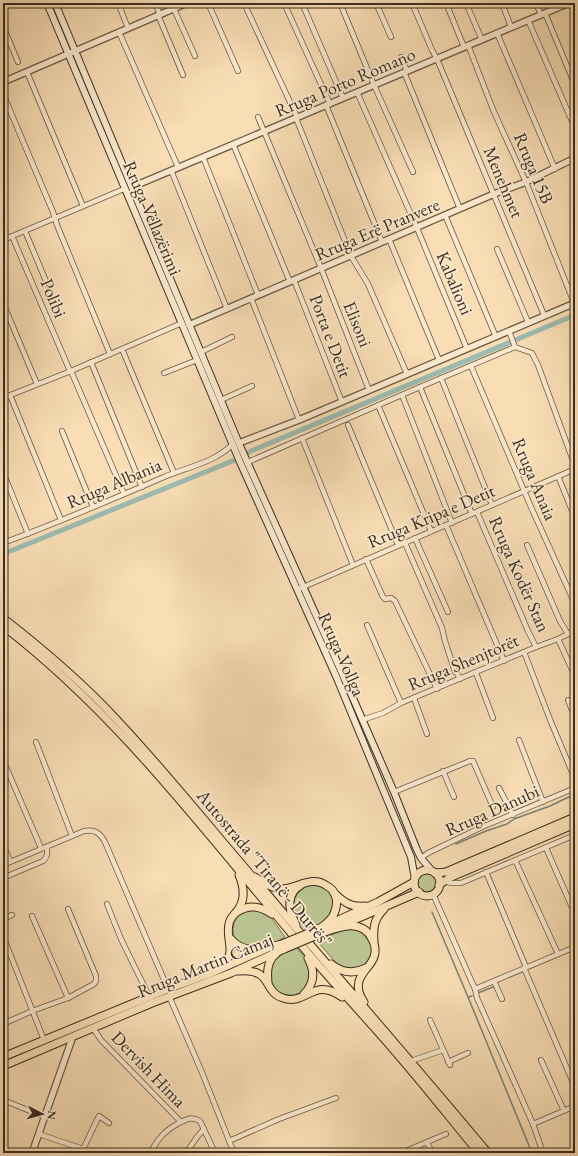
<svg xmlns="http://www.w3.org/2000/svg" width="578" height="1156" viewBox="0 0 578 1156" font-family="'EB Garamond',serif">
	<style>
		.green { fill: #b9c290; stroke: #7a7858 }
		.lines { fill: none; stroke-linecap: round; stroke-linejoin: round }
		.stream { stroke: #768276; stroke-width: 1.5 }
		.canal { stroke: #9dbbb0; stroke-width: 5 }
		.minor-casing { stroke: #6b5944; stroke-width: 6 }
		.tertiary-casing { stroke: #6b5944; stroke-width: 8 }
		.secondary-casing { stroke: #3c2d1f; stroke-width: 8 }
		.primary-casing { stroke: #3c2d1f; stroke-width: 9 }
		.trunk-casing { stroke: #3c2d1f; stroke-width: 9 }
		.minor { stroke: #fae9cf; stroke-width: 4.5 }
		.tertiary { stroke: #fae9cf; stroke-width: 5.5 }
		.secondary { stroke: #fae9cf; stroke-width: 6 }
		.primary { stroke: #f8ddb5; stroke-width: 7 }
		.trunk { stroke: #f8ddb5; stroke-width: 7 }
		.trunk-bridge-casing { stroke: #3c2d1f; stroke-width: 9; stroke-linecap: butt }
		.trunk-bridge { stroke: #f8ddb5; stroke-width: 7 }
		.labels { text-anchor: middle; dominant-baseline: central; stroke-width: 3.5; stroke-linejoin: round; paint-order: stroke }
		.street-label { font-size: 18px; fill: #3c2d1f; stroke: #fae9cf }
	</style>
	<rect width="100%" height="100%" fill="#f8ddb5"/>
	<filter id="stains"><feTurbulence type="fractalNoise" baseFrequency=".005" numOctaves="4"/><feColorMatrix values="0 0 0 0 .2 0 0 0 0 .09 0 0 0 0 .02 0 0 0 .5 -.17"/></filter>
	<radialGradient id="worn" r=".72"><stop offset=".6" stop-color="#630" stop-opacity="0"/><stop offset="1" stop-color="#630" stop-opacity=".3"/></radialGradient>
	<g class="green">
		<circle cx="427" cy="883" r="9"/>
		<path d="M315 883C319 886 326 888 329 891 338 900 332 916 323 922 318 926 311 928 306 930L294 914 292 900 300 887Z"/>
		<path d="M256 909 270 916 285 937 261 950 253 951 235 940C231 930 233 917 244 912 247 910 252 910 256 909Z"/>
		<path d="M346 929C350 929 356 928 359 930 371 936 378 954 366 964 362 967 355 968 351 970L338 965 317 941Z"/>
		<path d="M297 948C300 953 306 958 308 963 309 966 309 970 310 972 313 999 274 1005 270 977 268 958 283 954 297 948Z"/>
	</g>
	<g class="lines">
		<g class="stream">
			<polyline points="456,844 486,831 507,824 514,819 550,806 575,794"/>
			<polyline points="432,912 468,997"/>
			<polyline points="573,953 575,952"/>
			<polyline points="478,993 493,987"/>
			<polyline points="472,996 468,997 532,1153"/>
		</g>
		<polyline class="canal" points="3,554 235,460 251,451 575,315"/>
		<g class="minor-casing">
			<g id="minor">
				<polyline points="118,3 128,28"/>
				<polyline points="155,3 160,15"/>
				<polyline points="208,3 238,71"/>
				<polyline points="244,3 297,117"/>
				<polyline points="284,3 330,104"/>
				<polyline points="302,3 343,98"/>
				<polyline points="340,3 374,85 413,172"/>
				<polyline points="376,3 391,37"/>
				<polyline points="412,3 432,50 437,59 544,315"/>
				<polyline points="446,3 464,47"/>
				<polyline points="466,3 482,40"/>
				<polyline points="502,3 511,27"/>
				<polyline points="536,3 541,15"/>
				<polyline points="174,9 195,56"/>
				<polyline points="545,13 575,85"/>
				<polyline points="158,15 183,75"/>
				<polyline points="528,20 575,128"/>
				<polyline points="3,26 18,62"/>
				<polyline points="119,32 178,167"/>
				<polyline points="497,33 555,169"/>
				<polyline points="468,45 494,112 526,182 574,303"/>
				<polyline points="401,57 407,71"/>
				<polyline points="27,72 83,206"/>
				<polyline points="404,72 460,209"/>
				<polyline points="357,92 417,228 467,349"/>
				<polyline points="3,94 53,212 57,225 110,354"/>
				<polyline points="326,105 382,242"/>
				<polyline points="258,117 321,268 369,390"/>
				<polyline points="296,118 351,256 368,284 407,374"/>
				<polyline points="233,144 290,282"/>
				<polyline points="203,157 258,295"/>
				<polyline points="171,170 227,309"/>
				<polyline points="445,215 496,337"/>
				<polyline points="25,231 48,286"/>
				<polyline points="12,236 70,371"/>
				<polyline points="389,239 439,360"/>
				<polyline points="3,240 124,189"/>
				<polyline points="497,249 528,322"/>
				<polyline points="294,280 342,402"/>
				<polyline points="251,298 299,420"/>
				<polyline points="3,303 37,384"/>
				<polyline points="509,331 515,347 532,353 538,365 575,466"/>
				<polyline points="122,349 174,473"/>
				<polyline points="201,352 232,337"/>
				<polyline points="91,362 142,487"/>
				<polyline points="471,366 531,507 575,604"/>
				<polyline points="71,371 124,494"/>
				<polyline points="164,373 197,360"/>
				<polyline points="441,378 492,505"/>
				<polyline points="420,387 472,514"/>
				<polyline points="10,395 61,520"/>
				<polyline points="402,395 452,523"/>
				<polyline points="3,398 71,371 182,323"/>
				<polyline points="221,400 252,386"/>
				<polyline points="378,405 431,531"/>
				<polyline points="348,425 398,545"/>
				<polyline points="62,431 93,507"/>
				<polyline points="302,438 353,565"/>
				<polyline points="248,462 420,387 515,347"/>
				<polyline points="3,472 28,534"/>
				<polyline points="558,476 575,518"/>
				<polyline points="477,512 528,631 536,647"/>
				<polyline points="446,525 504,661"/>
				<polyline points="415,538 448,612"/>
				<path d="M3 543C57 523 111 500 164 477 188 467 213 463 232 445"/>
				<polyline points="405,543 442,628 445,641 455,672 457,673 460,679"/>
				<polyline points="527,545 560,621 568,634"/>
				<polyline points="366,559 383,597 385,599 391,598 395,601 437,689"/>
				<polyline points="301,588 575,469"/>
				<polyline points="367,625 401,703"/>
				<polyline points="558,639 575,676"/>
				<polyline points="524,652 551,722 575,779"/>
				<polyline points="477,672 476,673 493,718"/>
				<polyline points="414,698 427,734"/>
				<polyline points="568,700 575,718"/>
				<polyline points="362,720 383,713 401,703 536,647 558,639 568,634 575,631"/>
				<polyline points="519,740 543,802"/>
				<polyline points="36,742 72,836"/>
				<polyline points="3,760 41,848"/>
				<polyline points="443,771 454,797"/>
				<polyline points="499,788 513,815"/>
				<polyline points="394,792 470,761 473,761 493,807"/>
				<polyline points="3,845 10,861"/>
				<polyline points="546,848 575,914"/>
				<polyline points="421,858 428,853 482,827 575,788"/>
				<polyline points="515,860 558,954"/>
				<path d="M3 865 84 831C95 829 100 833 105 842L168 989"/>
				<polyline points="486,872 526,967"/>
				<path d="M3 878 43 861C48 857 47 852 47 847"/>
				<polyline points="445,881 451,883 461,883 575,835"/>
				<polyline points="433,894 475,989 477,998 533,1124 543,1153"/>
				<polyline points="107,904 121,939 150,998"/>
				<polyline points="32,916 68,998"/>
				<polyline points="3,919 12,915"/>
				<polyline points="3,936 44,1040"/>
				<polyline points="524,968 575,1087"/>
				<polyline points="494,981 502,999"/>
				<polyline points="475,989 575,947"/>
				<polyline points="169,996 201,1070 234,1153"/>
				<polyline points="573,996 575,1001"/>
				<polyline points="430,1020 450,1065"/>
				<polyline points="3,1024 32,1011 68,998 94,984 96,981 96,976 68,909"/>
				<polyline points="93,1028 101,1040 181,1122"/>
				<polyline points="541,1060 564,1111"/>
				<polyline points="411,1061 443,1050"/>
				<polyline points="448,1062 468,1053"/>
				<polyline points="3,1100 45,1117"/>
				<polyline points="533,1124 575,1106"/>
				<polyline points="39,1134 83,1149 99,1116 109,1123"/>
				<polyline points="229,1141 279,1119 336,1098"/>
				<polyline points="427,1142 432,1153"/>
				<polyline points="322,1152 322,1153"/>
				<path d="M150 1153C158 1139 164 1131 179 1123 187 1119 191 1116 200 1121L215 1153"/>
				<polyline points="186,1153 197,1137 204,1129"/>
				<polyline points="401,1153 446,1134"/>
			</g>
		</g>
		<g class="tertiary-casing">
			<g id="tertiary">
				<polyline points="3,82 187,3"/>
				<polyline points="132,187 569,3"/>
				<polyline points="189,325 494,194 526,182 575,158"/>
				<polyline points="239,443 299,420 575,303"/>
				<polyline points="32,1153 73,1036"/>
			</g>
		</g>
		<g class="secondary-casing">
			<g id="secondary">
				<polyline points="47,3 240,462 336,676 411,857 415,879"/>
				<polyline points="55,3 240,446 342,673 394,792 417,850 421,858 432,871"/>
			</g>
		</g>
		<g class="primary-casing">
			<g id="primary">
				<circle cx="427" cy="883" r="13"/>
				<polyline points="435,873 446,872 575,817"/>
				<polyline points="439,885 449,878 575,824"/>
				<path d="M334 893C344 902 351 908 365 906"/>
				<polyline points="325,926 378,902 414,882"/>
				<polyline points="340,926 419,892"/>
				<path d="M374 941C373 928 374 919 384 909"/>
			</g>
		</g>
		<g class="trunk-casing">
			<g id="trunk">
				<path d="M3 618C43 649 82 682 117 720 166 772 210 828 257 882 334 973 412 1062 488 1153"/>
				<path d="M3 626C115 712 201 826 291 933 319 967 349 999 378 1032 413 1071 446 1113 479 1153"/>
				<path d="M255 877C262 881 270 888 280 889 296 890 311 874 327 886 331 888 334 891 335 895 338 902 336 910 333 916 329 922 323 927 316 930"/>
				<path d="M237 912C249 904 260 906 272 914"/>
				<path d="M296 925C289 911 285 894 301 885"/>
				<path d="M322 933C339 927 362 918 372 939 375 944 376 951 374 957 371 966 362 971 359 981 357 988 359 995 364 1002"/>
				<path d="M230 938C238 948 248 951 260 949"/>
				<path d="M331 964C342 973 354 974 366 968"/>
				<path d="M219 968C239 953 225 942 229 924 230 918 234 915 237 911 246 900 244 887 239 875"/>
				<path d="M238 971C274 968 262 992 283 998 307 1006 313 976 342 997"/>
				<path d="M268 983C267 972 267 961 276 954"/>
				<path d="M304 994C315 983 315 971 308 958"/>
				<polyline points="3,1057 168,989 209,974 270,947 282,944"/>
				<polyline points="3,1066 152,1003 231,973 284,949"/>
			</g>
		</g>
		<use href="#minor" class="minor"/>
		<use href="#tertiary" class="tertiary"/>
		<use href="#secondary" class="secondary"/>
		<use href="#primary" class="primary"/>
		<use href="#trunk" class="trunk"/>
		<g class="trunk-bridge-casing">
			<g id="trunk-bridge">
				<polyline points="282,944 316,930"/>
				<polyline points="284,949 322,933"/>
			</g>
		</g>
		<use href="#trunk-bridge" class="trunk-bridge"/>
	</g>
	<g class="labels">
		<g class="street-label">
			<text transform="translate(345 82) rotate(-23)">Rruga Porto Romano</text>
			<text transform="translate(534 168) rotate(67)">Rruga 15B</text>
			<text transform="translate(504 182) rotate(67)">Menehmet</text>
			<text transform="translate(153 218) rotate(67)">Rruga Vëllazërimi</text>
			<text transform="translate(377 229) rotate(-23)">Rruga Erë Pranvere</text>
			<text transform="translate(455 283) rotate(67)">Kabalioni</text>
			<text transform="translate(54 298) rotate(67)">Polibi</text>
			<text transform="translate(358 324) rotate(68)">Elisoni</text>
			<text transform="translate(331 336) rotate(69)">Porta e Detit</text>
			<text transform="translate(535 479) rotate(67)">Rruga Anaia</text>
			<text transform="translate(114 483) rotate(-23)">Rruga Albania</text>
			<text transform="translate(431 516) rotate(-23)">Rruga Kripa e Detit</text>
			<text transform="translate(520 574) rotate(66)">Rruga Kodër Stan</text>
			<text transform="translate(342 654) rotate(66)">Rruga Vollga</text>
			<text transform="translate(463 662) rotate(-23)">Rruga Shenjtorët</text>
			<text transform="translate(492 810) rotate(-24)">Rruga Danubi</text>
			<text transform="translate(265 868) rotate(50)">Autostrada "Tiranë - Durrës"</text>
			<text transform="translate(205 965) rotate(-22)">Rruga Martin Camaj</text>
			<text transform="translate(149 1069) rotate(46)">Dervish Hima</text>
		</g>
	</g>
	<rect width="578" height="1156" fill="none" stroke="#f8ddb5" stroke-width="16"/>
	<rect x="4" y="4" width="570" height="1148" fill="none" stroke="#3c2d1f" stroke-width="2"/>
	<rect x="8" y="8" width="562" height="1140" fill="none" stroke="#3c2d1f"/>
	<g transform="translate(42 1114) rotate(96)" stroke="#fae9cf" stroke-width="3" paint-order="stroke">
	<path d="M0-3L7 15L0 10L-7 15Z" fill="#3c2d1f"/>
	<text y="-6" font-size="11" font-weight="bold" text-anchor="middle" fill="#3c2d1f">N</text>
	</g>
	<rect width="100%" height="100%" filter="url(#stains)"/>
	<rect width="100%" height="100%" fill="url(#worn)"/>
</svg>
